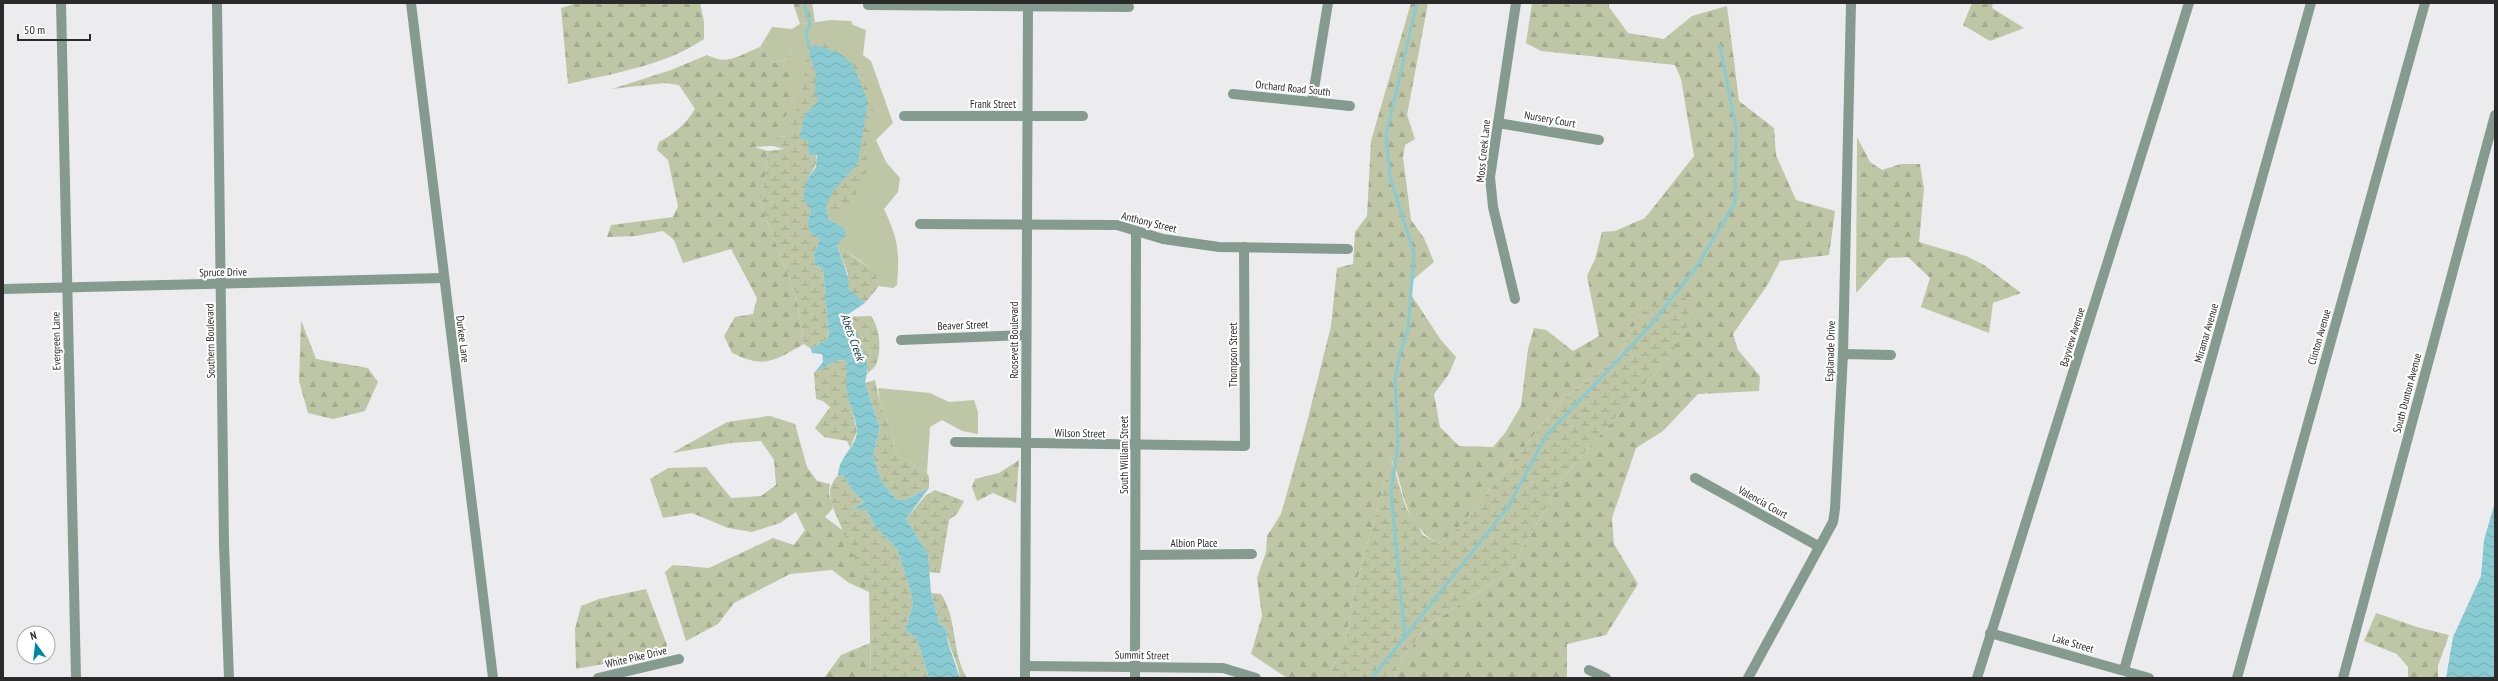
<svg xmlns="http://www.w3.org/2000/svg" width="2498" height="681" viewBox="0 0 2498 681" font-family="'PT Sans Narrow',sans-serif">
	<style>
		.grass { fill: #bec6a6 }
		.forest { fill: url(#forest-firs) }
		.wetland { fill: url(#wetland-marsh) }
		.water { fill: url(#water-waves) }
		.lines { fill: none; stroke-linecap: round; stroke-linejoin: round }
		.stream { stroke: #89cbd2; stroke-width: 3 }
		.minor { stroke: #859b90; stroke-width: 10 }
		.labels { text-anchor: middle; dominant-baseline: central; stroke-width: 4; stroke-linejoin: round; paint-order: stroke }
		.street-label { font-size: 11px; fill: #2a2a2b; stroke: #fff }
		.water-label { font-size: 12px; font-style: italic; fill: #1b3c3f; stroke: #fff }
	</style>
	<defs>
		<pattern id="forest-firs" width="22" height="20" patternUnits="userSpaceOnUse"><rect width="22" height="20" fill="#bec6a6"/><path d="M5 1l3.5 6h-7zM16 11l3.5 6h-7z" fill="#a3aa8f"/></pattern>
		<pattern id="wetland-marsh" width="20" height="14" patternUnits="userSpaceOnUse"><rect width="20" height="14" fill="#bec6a6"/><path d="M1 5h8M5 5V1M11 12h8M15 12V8" fill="none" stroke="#a3aa8f"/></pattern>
		<pattern id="water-waves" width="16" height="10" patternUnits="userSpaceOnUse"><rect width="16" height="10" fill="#89cbd2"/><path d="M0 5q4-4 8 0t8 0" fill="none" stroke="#76aeb4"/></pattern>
	</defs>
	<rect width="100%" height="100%" fill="#ececef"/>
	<g class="grass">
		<path d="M832 20 851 21 853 25 866 30 863 55 871 61 893 123 876 140 886 162 900 178 898 192 884 209C898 239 900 251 897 285L893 288 879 286C875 265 852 257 837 245L842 227 829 220 816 74 786 136 775 138 794 96 791 52 785 60 774 63 760 47 772 27 792 29 800 24Z"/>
		<polygon points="878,388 930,393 949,402 974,400 978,412 978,434 962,431 942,420 930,427 927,473 898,455 893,447 894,438 880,402"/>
	</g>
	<g class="forest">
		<path d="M577 3H700L704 22V39C664 66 614 73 568 84L561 8Z"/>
		<polygon points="793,3 812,3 815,22 800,24"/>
		<path d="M1411 3H1428L1407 115 1415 139 1405 145 1403 157 1411 220 1424 238 1434 262 1414 279 1410 293 1441 340 1456 357 1449 374 1434 394 1440 427 1459 446 1493 447 1505 433 1521 406 1528 349 1534 328 1546 330 1573 351 1599 336 1587 276 1595 259 1602 232 1615 231 1645 218 1694 156 1681 79 1675 65 1541 51 1526 43 1532 3H1609V7L1628 33 1664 39 1692 16 1727 6 1739 101 1774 128 1776 155 1796 200 1835 211 1829 255 1780 261 1768 284 1733 334 1738 350 1760 376 1759 391 1698 394 1663 431 1636 448 1612 518 1614 544 1638 584 1606 635 1567 644V678H1395L1398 666 1422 632 1436 620 1509 572 1565 475 1669 357 1640 314 1618 358 1565 397 1460 526 1439 544C1400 522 1407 492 1391 458L1354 592 1345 643 1327 678H1287L1251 654 1262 616 1257 578 1266 552 1267 536 1281 514 1306 426 1331 326 1337 268 1353 264 1355 232 1367 216 1371 141Z"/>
		<polygon points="1972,3 1993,3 1992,8 2024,28 1990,41 1963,25"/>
		<path d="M760 47 774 63 785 60 792 51 795 68 794 96 773 146 754 147 768 151 761 206 796 295 804 344C773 361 766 369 732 353L724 336 735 317 753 314 757 298 731 249 683 263 674 240 663 231 636 236 607 237 611 225 673 217 678 206 668 160 657 150 659 142C674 134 685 125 695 109L679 85 664 83 612 89 671 70 707 55C728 66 739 55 760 47Z"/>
		<polygon points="1857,137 1870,162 1882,170 1901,164 1920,164 1924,189 1919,242 1966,256 1984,265 2021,293 1993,303 1989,333 1921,307 1930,278 1908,257 1888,258 1856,293"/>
		<polygon points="301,320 316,359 368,368 378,382 365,411 333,419 308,413 299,381"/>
		<polygon points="770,416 795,424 807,467 817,481 830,484 829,494 833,508 825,517 845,532 869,592 849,583 832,570 790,574 734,603 718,624 686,641 665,572 673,565 709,568 773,538 794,545 805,530 796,512 780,523 752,532 728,528 692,513 663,518 650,479 668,468 706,467 731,498 761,496 776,485 774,460 761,441 731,443 672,453 727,422"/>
		<polygon points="1019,460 1016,503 993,493 977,501 972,487 975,479 999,473"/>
		<polygon points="646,589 667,645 663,653 576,669 575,629 581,606 599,599"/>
		<polygon points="2376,613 2417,627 2449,635 2438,666 2438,678 2408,678 2408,667 2397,654 2364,641"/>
		<polygon points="870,643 871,678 824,678 841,655"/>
	</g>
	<g class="wetland">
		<path d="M823 42 834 45 849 54 862 74 874 106 867 144V180L847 206 829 220 826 206 830 156 808 141C820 158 819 162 807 179L811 210 808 220 820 240 814 253 815 265 823 269 829 338 811 349 804 344 796 295 761 206 768 151 784 149 773 146 775 138 786 136 802 96 807 51Z"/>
		<polygon points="837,245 875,272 879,286 865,303 848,288 848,274"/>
		<polygon points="1679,289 1695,313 1669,357 1565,475 1509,572 1436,620 1422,632 1398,666 1395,678 1327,678 1345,643 1354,592 1391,458 1406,508 1423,535 1439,544 1460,526 1565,397 1618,358 1640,314"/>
		<path d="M871 316C880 328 882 351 876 365 874 368 869 372 867 374L868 367 844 317Z"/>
		<polygon points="837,360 846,361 848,372 847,390 857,431 850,448 847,441 824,437 815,428 830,407 823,401 816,399 814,373"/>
		<polygon points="875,380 880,402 894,438 893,447 898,455 927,473 929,477 929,488 905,500 897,500 882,482 873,456 880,428 865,383"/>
		<path d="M838 475 844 476 852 490 864 502 853 508 866 509 874 525 897 549 908 582 913 603 905 631 916 637 929 678H871L869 592 833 508C829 494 828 487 838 475Z"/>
		<polygon points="935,490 964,501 957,514 949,520 940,573 929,572 928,554 906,519 925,496"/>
		<path d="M931 593 941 594C958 619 951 653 967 678H960C958 660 948 649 946 628L940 625Z"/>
	</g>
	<g class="water">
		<path d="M815 45 840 53 853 65 868 101 858 163 833 191 826 206 829 220 843 227 846 235 837 245 848 277V288L865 303 844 317 857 333 868 367 865 383 880 428 873 456 882 482 897 500H905L929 488 906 519 928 554 931 593 940 625 946 628 948 643 960 678H929L916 637 905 631 913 603 908 582 897 549 874 525 866 509H852L864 502 852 490 844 476 838 475C839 456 857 446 857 431 857 421 849 404 847 392 845 382 848 372 846 361L837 360 814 373 823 362 822 354 812 353 811 349 829 338 823 269 815 265 814 253 820 240 809 231 808 220 811 210 803 198 807 179 816 167 817 155H809L808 141 799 138 805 115 819 99 815 92 816 74 809 53Z"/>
		<polygon points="2495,502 2495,678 2446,678 2453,637 2481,576 2484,540"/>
	</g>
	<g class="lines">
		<g class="stream">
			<polyline points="804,3 810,24 806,33 809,47 814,51"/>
			<polyline points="1405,638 1391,493 1398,444 1395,380 1400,353 1408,330 1414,253 1390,177 1386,135 1417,3"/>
			<polyline points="1372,678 1508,507 1546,436 1648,328 1695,269 1735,203 1736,128 1720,46"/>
		</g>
		<g class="minor">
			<polyline points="61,3 76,678"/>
			<polyline points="217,3 224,545 229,678"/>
			<polyline points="411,3 493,678"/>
			<polyline points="868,5 1129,7"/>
			<polyline points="1233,94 1350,106"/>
			<polyline points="1312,101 1328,3"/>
			<polyline points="904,116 1083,116"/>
			<polyline points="1498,123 1599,140"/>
			<polyline points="920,224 1117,225 1163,239 1219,247 1348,249"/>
			<polyline points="3,289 443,278"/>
			<polyline points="1515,299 1493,207 1490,177 1516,3"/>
			<polyline points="901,340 1026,335"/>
			<polyline points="1843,354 1891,355"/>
			<polyline points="955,442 1245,446 1244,247"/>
			<polyline points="1695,478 1818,546"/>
			<polyline points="1136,555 1252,554"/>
			<polyline points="1990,633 2149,678"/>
			<polyline points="1026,666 1223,668 1256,678"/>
			<polyline points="1589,670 1606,678"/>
			<polyline points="2124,670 2311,3"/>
			<polyline points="598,678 679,659"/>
			<polyline points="1025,678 1028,3"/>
			<polyline points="1135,678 1136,231"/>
			<polyline points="1748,678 1833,522 1835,509 1843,354 1851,3"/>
			<polyline points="1977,678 2189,3"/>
			<polyline points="2237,678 2425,3"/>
			<polyline points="2343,678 2495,115"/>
		</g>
	</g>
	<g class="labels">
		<g class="street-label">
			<text transform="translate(1293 88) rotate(6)">Orchard Road South</text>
			<text x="993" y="104">Frank Street</text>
			<text transform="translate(1550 119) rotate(10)">Nursery Court</text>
			<text transform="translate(1483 151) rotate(-84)">Moss Creek Lane</text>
			<text transform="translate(1149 222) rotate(14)">Anthony Street</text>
			<text transform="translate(223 272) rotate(-1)">Spruce Drive</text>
			<text transform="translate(963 325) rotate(-2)">Beaver Street</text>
			<text transform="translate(2206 333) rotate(-74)">Miramar Avenue</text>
			<text transform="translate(2072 337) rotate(-73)">Bayview Avenue</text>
			<text transform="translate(2319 337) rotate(-74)">Clinton Avenue</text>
			<text transform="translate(463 339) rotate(83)">Durkee Lane</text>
			<text transform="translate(1014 340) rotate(-90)">Roosevelt Boulevard</text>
			<text transform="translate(56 341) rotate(-91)">Evergreen Lane</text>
			<text transform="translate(210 341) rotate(-91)">Southern Boulevard</text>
			<text transform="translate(1830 351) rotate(-88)">Esplanade Drive</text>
			<text transform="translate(1233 355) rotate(-90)">Thompson Street</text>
			<text transform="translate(2407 393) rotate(-75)">South Dunton Avenue</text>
			<text transform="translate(1080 433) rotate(1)">Wilson Street</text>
			<text transform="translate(1124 455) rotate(-90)">South William Street</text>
			<text transform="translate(1763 502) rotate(29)">Valencia Court</text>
			<text x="1194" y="543">Albion Place</text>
			<text transform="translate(2073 643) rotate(16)">Lake Street</text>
			<text transform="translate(1142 655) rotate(1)">Summit Street</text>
			<text transform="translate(636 657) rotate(-13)">White Pike Drive</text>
		</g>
		<g class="water-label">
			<text transform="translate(853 337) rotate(70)">Abets Creek</text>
		</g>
	</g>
	<rect width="2498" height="681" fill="none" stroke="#2a2a2b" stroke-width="8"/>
	<g transform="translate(36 645) rotate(345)"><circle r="19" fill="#ffffff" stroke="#aaaaaa"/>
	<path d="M0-3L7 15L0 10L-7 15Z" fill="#0088a8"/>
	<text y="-6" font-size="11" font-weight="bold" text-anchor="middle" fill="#2a2a2b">N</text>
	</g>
	<path d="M18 34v6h72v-6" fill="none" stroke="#2a2a2b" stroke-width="2"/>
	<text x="24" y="34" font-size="12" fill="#2a2a2b" stroke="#ffffff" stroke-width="3" paint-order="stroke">50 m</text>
</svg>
